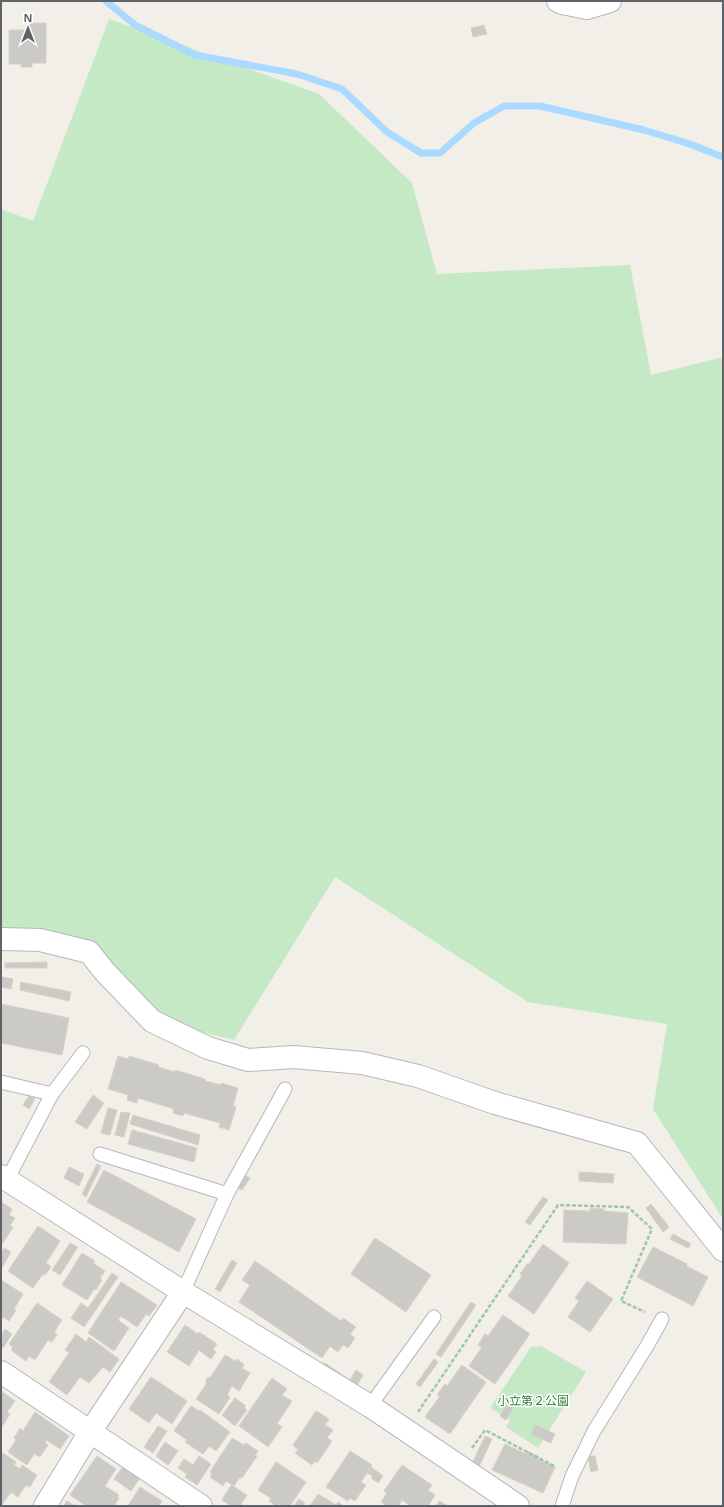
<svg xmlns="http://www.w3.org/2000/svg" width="724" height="1507" viewBox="0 0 724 1507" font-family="'Noto Sans','Noto Sans JP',sans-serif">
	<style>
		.green { fill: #c5e8c5 }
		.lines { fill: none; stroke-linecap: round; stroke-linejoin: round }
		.stream { stroke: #aadaff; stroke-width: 7 }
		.building { fill: #cccac5; stroke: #d6d1c6 }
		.service-casing { stroke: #b5b8bc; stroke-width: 15 }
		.minor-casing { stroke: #b5b8bc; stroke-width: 24 }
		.path { stroke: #9cc7a9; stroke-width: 2.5; stroke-dasharray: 4 2; stroke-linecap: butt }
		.service { stroke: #fff; stroke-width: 13 }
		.minor { stroke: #fff; stroke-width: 22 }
		.labels { text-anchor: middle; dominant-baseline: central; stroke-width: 3; stroke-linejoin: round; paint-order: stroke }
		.park-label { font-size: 12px; fill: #348238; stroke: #fff }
	</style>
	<rect width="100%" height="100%" fill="#f1efe8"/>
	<g class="green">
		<polygon points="109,19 319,94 412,183 437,274 630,265 651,375 723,357 723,1219 653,1109 667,1024 528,1002 335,877 234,1040 158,1021 71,941 1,929 1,209 33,221"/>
		<polygon points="541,1346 586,1372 538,1448 506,1427 510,1420 490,1408 531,1347"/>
	</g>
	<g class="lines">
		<polyline class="stream" points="106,1 135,25 195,55 297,74 342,89 387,132 421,153 440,153 474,123 504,106 540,106 644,130 687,143 723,157"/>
	</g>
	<g class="building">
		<polygon points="29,23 46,23 46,63 32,63 32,67 21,67 21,64 9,64 9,30 29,30"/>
		<polygon points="484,25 487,34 473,37 471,28"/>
		<polygon points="47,962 47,968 5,968 5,963"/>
		<polygon points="1,977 13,979 11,989 1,987"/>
		<polygon points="21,982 71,992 69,1001 20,990"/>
		<polygon points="1,1004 69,1018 62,1055 1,1043"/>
		<polygon points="118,1056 128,1059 129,1056 159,1065 158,1067 175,1072 175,1070 205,1079 205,1081 221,1085 221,1083 238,1088 233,1106 236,1107 229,1130 219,1127 220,1123 184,1113 183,1116 173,1113 174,1109 138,1098 137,1103 127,1100 128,1095 108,1089"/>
		<polygon points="93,1095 104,1103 87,1129 75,1122"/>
		<polygon points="29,1096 35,1099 29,1109 23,1105"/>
		<polygon points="108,1108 117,1110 110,1135 101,1133"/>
		<polygon points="121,1112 130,1113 124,1137 115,1135"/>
		<polygon points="133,1115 200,1135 198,1145 130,1124"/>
		<polygon points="132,1130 197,1148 194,1162 128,1144"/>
		<polygon points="97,1164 101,1166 86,1197 82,1194"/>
		<polygon points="69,1167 84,1174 79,1186 64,1178"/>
		<polygon points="104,1170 196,1219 179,1252 87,1202"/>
		<polygon points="579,1172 614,1174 613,1183 579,1181"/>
		<polygon points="242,1174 250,1178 242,1190 235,1186"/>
		<polygon points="543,1197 548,1200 530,1225 525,1222"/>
		<polygon points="1,1202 12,1209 9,1215 15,1218 10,1226 13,1227 1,1246"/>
		<polygon points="651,1204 669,1227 663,1232 646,1208"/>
		<polygon points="590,1208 604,1209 604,1211 628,1213 626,1244 563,1242 564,1210 590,1211"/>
		<polygon points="38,1226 60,1241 46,1263 51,1267 45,1275 43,1274 33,1288 8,1271"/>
		<polygon points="673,1234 691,1244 688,1248 670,1239"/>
		<polygon points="375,1238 431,1275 406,1312 351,1274"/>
		<polygon points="70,1243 78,1247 60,1275 52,1270"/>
		<polygon points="543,1244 569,1263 534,1314 508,1296 522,1276 520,1274 527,1264 529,1264"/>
		<polygon points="653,1247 687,1264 686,1266 708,1277 693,1306 637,1277"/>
		<polygon points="4,1248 11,1252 1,1269 1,1253"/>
		<polygon points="82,1253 95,1261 93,1263 105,1271 100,1278 102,1280 96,1290 94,1289 87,1300 62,1285"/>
		<polygon points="232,1260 237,1263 220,1292 215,1289"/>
		<polygon points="255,1261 341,1321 343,1318 356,1327 350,1334 355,1338 348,1348 343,1345 338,1352 330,1346 322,1358 239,1302 250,1285 242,1280"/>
		<polygon points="112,1273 118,1277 84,1327 71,1318 81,1303 88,1308"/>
		<polygon points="1,1280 23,1294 14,1309 16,1310 9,1321 3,1317 1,1320"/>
		<polygon points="587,1281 613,1299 590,1332 568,1317 579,1301 575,1298"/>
		<polygon points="121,1282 157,1305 149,1316 146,1314 137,1327 121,1316 118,1320 129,1328 114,1351 88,1333"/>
		<polygon points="471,1302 476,1305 441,1357 436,1354"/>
		<polygon points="37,1303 62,1320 54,1332 57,1334 52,1342 48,1340 35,1360 29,1356 26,1361 11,1350 13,1347 9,1344"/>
		<polygon points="503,1315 530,1334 495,1384 469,1366 482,1347 478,1345 485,1334 488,1336"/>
		<polygon points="185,1325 198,1334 199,1332 217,1344 213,1349 216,1352 211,1359 199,1350 189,1366 167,1352"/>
		<polygon points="5,1329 12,1334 3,1348 1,1347 1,1335"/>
		<polygon points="76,1334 86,1342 89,1337 119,1359 110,1372 103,1367 89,1383 80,1377 67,1395 49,1382 69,1353 65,1350"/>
		<polygon points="225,1355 235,1361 236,1359 244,1364 242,1368 250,1373 239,1391 232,1386 227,1395 230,1397 219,1414 196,1399 207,1383 205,1382 208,1377 210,1378"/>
		<polygon points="434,1359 438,1362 420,1387 416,1384"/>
		<polygon points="325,1363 351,1381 347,1387 321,1369"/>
		<polygon points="462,1365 486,1382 450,1434 425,1417 440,1396 437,1395 445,1384 447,1386"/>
		<polygon points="356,1370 363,1375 357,1385 350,1380"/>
		<polygon points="151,1377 187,1401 172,1424 156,1413 149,1423 129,1409"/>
		<polygon points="272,1378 287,1389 282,1395 292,1401 277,1424 282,1427 268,1447 239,1426"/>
		<polygon points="1,1391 15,1401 7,1412 10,1414 1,1428"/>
		<polygon points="235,1398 246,1406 244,1408 247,1410 235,1426 222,1415"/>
		<polygon points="508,1403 514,1407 506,1420 500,1416"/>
		<polygon points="191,1406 199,1411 200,1410 230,1432 216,1451 209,1446 203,1454 185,1442 187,1440 174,1431"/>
		<polygon points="316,1411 329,1419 325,1425 333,1430 327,1438 332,1441 317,1463 315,1461 312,1465 295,1453 298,1450 293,1445"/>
		<polygon points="35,1412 69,1436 60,1449 47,1440 45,1443 48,1445 40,1457 34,1454 27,1465 8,1452 16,1440 14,1438 20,1428 23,1431"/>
		<polygon points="535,1425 555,1434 551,1443 531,1434"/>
		<polygon points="158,1426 167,1431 153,1453 144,1447"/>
		<polygon points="485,1436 492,1439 479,1467 472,1464"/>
		<polygon points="232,1438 244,1445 246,1443 258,1451 255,1455 257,1456 242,1478 240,1477 234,1486 226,1481 223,1486 210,1477 212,1473 210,1472"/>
		<polygon points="165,1442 178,1451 168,1465 156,1456"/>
		<polygon points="505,1444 526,1454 527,1451 539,1457 538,1459 555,1467 543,1493 492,1470"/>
		<polygon points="350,1451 372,1465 361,1482 366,1485 355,1501 350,1498 348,1501 326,1487"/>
		<polygon points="3,1453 16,1462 14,1465 20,1469 22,1465 37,1475 30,1487 26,1485 18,1497 11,1492 1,1506 1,1455"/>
		<polygon points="97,1456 116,1469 105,1486 119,1495 117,1497 119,1498 114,1506 86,1506 70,1495"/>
		<polygon points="199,1456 211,1464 197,1485 185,1477"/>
		<polygon points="595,1456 598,1470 591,1472 588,1457"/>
		<polygon points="184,1459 193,1465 187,1474 178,1468"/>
		<polygon points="276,1462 306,1482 290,1506 282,1506 279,1504 276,1506 269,1501 271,1498 258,1490"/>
		<polygon points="124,1465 141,1476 131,1491 114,1479"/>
		<polygon points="402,1465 432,1485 428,1490 435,1495 428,1506 411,1506 402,1500 398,1506 387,1506 381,1502 387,1493 384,1491"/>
		<polygon points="371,1467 383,1476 378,1483 371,1478 373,1476 367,1473"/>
		<polygon points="231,1485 247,1495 240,1506 231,1506 222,1500"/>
		<polygon points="140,1487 162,1501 159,1506 128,1506"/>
		<polygon points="318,1494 336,1505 338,1502 344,1506 310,1506"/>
		<polygon points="299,1499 305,1503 302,1506 294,1506"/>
		<polygon points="67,1501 75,1506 63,1506"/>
		<polygon points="439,1501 448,1506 436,1506"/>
	</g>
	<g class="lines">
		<g class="service-casing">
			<g id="service">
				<polyline points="1,1082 52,1094"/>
				<polyline points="100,1154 227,1194"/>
				<polyline points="7,1180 52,1094 83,1053"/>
				<polyline points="183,1292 227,1194 285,1089"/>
				<polyline points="370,1406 434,1317"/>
				<polyline points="562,1506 572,1476 594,1431 647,1346 662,1319"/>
			</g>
		</g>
		<g class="minor-casing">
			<g id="minor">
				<polyline points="558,1 562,3 587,8 610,1"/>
				<polyline points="1,939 40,940 89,952 105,972 152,1021 208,1048 248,1060 294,1057 362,1063 418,1076 495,1103 637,1143 723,1250"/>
				<polyline points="1,1176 183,1292 370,1406 518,1506"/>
				<polyline points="1,1372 201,1506"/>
				<polyline points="45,1506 90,1432 183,1292"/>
			</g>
		</g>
		<g class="path">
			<polyline points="418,1412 558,1205 628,1207 652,1229 621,1301 645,1312"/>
			<polyline points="472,1448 485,1430 556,1467"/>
		</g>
		<use href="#service" class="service"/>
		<use href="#minor" class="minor"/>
	</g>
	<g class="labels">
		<g class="park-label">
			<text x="533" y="1400">小立第２公園</text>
		</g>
	</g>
	<rect width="724" height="1507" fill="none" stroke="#5f6368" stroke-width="4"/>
	<g transform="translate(28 28)" stroke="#ffffff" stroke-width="3" paint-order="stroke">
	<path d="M0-3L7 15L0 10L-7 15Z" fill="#5f6368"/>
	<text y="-6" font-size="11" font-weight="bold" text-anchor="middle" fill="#5f6368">N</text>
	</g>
</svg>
